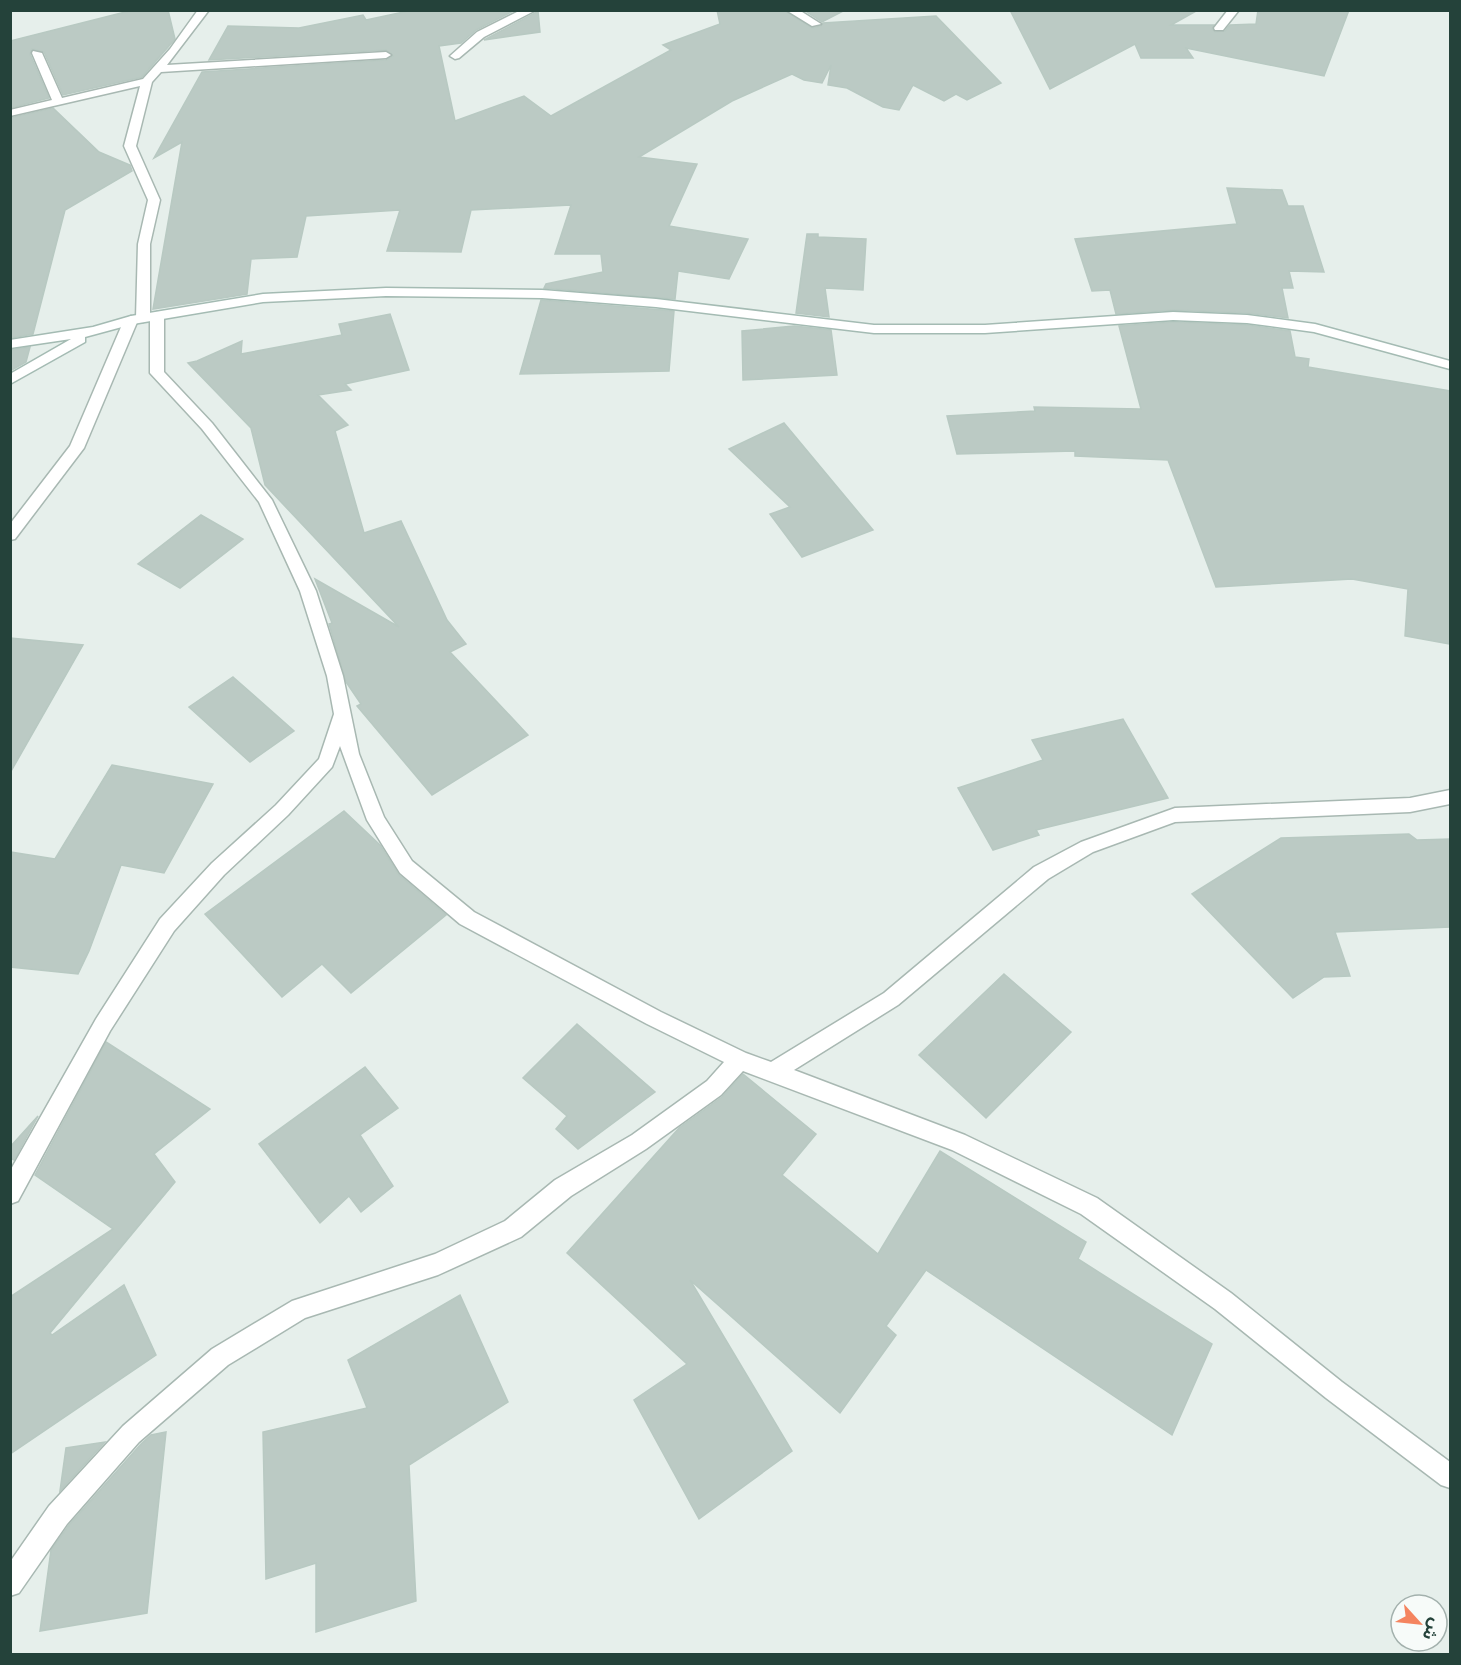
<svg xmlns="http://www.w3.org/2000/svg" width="1461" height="1665" viewBox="0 0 1461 1665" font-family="Karla,'Noto Sans Arabic',sans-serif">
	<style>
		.building { fill: #bbcac4; stroke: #b8c9c2; stroke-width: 1.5 }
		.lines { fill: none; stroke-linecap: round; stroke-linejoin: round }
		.minor-casing { stroke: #a8b8b2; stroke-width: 3 }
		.secondary-casing { stroke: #a4bbb3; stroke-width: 3 }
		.minor { fill: #fff; fill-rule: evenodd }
		.secondary { fill: #fff; fill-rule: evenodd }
	</style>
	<rect width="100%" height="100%" fill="#e6efeb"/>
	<g class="building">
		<polygon points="133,10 168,10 175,39 142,77 63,95 44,52 32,49 30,54 49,98 10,108 10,41"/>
		<polygon points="413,10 515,10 476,30 461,43 439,46 455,121 524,96 551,116 671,50 663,45 720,24 717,10 784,10 812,28 821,26 823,23 936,16 1001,83 967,100 956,94 944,101 913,85 899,110 883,107 847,88 828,85 831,65 822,83 804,80 792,74 732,101 639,157 697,164 669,226 748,239 729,279 678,271 675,299 544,288 546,284 603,272 601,254 555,254 571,205 471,210 461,252 387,251 400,210 306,216 297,257 251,259 247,294 153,309 182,142 154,158 202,72 386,60 393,56 386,50 209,60 228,26 299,28 363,15 366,20"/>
		<polygon points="804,10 845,10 822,22"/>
		<polygon points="1010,10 1198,10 1171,25 1214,25 1212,29 1215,32 1225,31 1230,25 1256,24 1258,10 1349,10 1324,76 1186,48 1193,58 1141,58 1135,44 1050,89"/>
		<polygon points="538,11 540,32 484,40 537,12"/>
		<polygon points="53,108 99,152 130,165 132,171 65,210 33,334 10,338 10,118"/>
		<polygon points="1227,188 1282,190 1288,206 1303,206 1324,272 1289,271 1293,288 1282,288 1288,318 1247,313 1173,310 1116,314 1110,290 1092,291 1075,239 1237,224"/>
		<polygon points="807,234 818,234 818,237 866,239 863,290 825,288 829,317 796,313"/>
		<polygon points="541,300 674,311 669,371 520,374"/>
		<polygon points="390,314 409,370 345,384 351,390 318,395 348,425 335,431 364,533 401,521 447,620 466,644 450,652 528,735 432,795 357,706 361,704 346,682 329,624 332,623 315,579 399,627 265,485 251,428 188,363 197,361 242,341 241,354 342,335 339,324"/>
		<polygon points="1173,322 1247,325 1290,331 1295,357 1309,359 1308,367 1450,391 1450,644 1405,636 1408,589 1352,579 1216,587 1168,460 1075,456 1075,451 957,454 947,416 1035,411 1034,407 1141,409 1119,326"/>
		<polygon points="794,326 831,330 837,375 743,380 742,331"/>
		<polygon points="30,347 26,362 10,371 10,350"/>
		<polygon points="784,423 873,530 802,557 770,514 790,507 729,449"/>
		<polygon points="201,515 243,539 180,588 138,564"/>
		<polygon points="10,638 83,645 10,773"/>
		<polygon points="233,677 294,731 250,762 189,707"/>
		<polygon points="1123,719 1168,798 1036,830 1039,835 993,850 958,788 1043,760 1032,740"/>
		<polygon points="112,765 213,784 164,873 121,865 89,951 78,974 10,967 10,852 55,859"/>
		<polygon points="344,811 380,845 399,875 446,915 351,993 322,964 282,997 205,914"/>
		<polygon points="1409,834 1417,840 1450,839 1450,927 1335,932 1350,976 1324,977 1293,998 1192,894 1281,838"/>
		<polygon points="1004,974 1071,1032 986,1118 919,1055"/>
		<polygon points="577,1024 655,1092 578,1149 556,1129 567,1116 523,1078"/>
		<polygon points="106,1042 210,1109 154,1154 175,1182 50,1333 52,1335 124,1285 156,1355 10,1454 10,1297 113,1229 35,1175"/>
		<polygon points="365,1067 398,1108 360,1135 393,1186 361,1212 349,1196 320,1223 259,1144"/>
		<polygon points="743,1074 816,1134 782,1175 878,1254 940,1151 1086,1242 1078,1259 1212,1344 1172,1435 926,1270 886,1326 896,1335 840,1413 690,1280 792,1451 699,1519 634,1400 687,1364 567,1253 679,1128 722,1097"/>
		<polygon points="38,1116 14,1160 10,1158 10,1147"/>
		<polygon points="460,1295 508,1402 409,1465 416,1601 316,1632 316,1563 266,1579 263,1432 367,1408 348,1360"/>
		<polygon points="166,1432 147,1613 40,1631 51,1550 69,1525 141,1444 151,1435"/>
		<polygon points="105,1442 60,1491 66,1448"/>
	</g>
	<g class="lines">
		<g class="minor-casing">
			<g id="minor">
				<polygon points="198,10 209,10 167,65 386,52 391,55 386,58 161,72 152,82 136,146 160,200 150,244 150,318 143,322 136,318 138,244 148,200 124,146 140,86 10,116 10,110 52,100 32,53 33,51 42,53 62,98 143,79 170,49"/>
				<polygon points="521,10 536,10 484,37 459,58 455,59 450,56 477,32"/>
				<polygon points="786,10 799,10 821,24 812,26"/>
				<polygon points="1228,10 1239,10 1223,30 1215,30 1214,28"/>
				<polygon points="157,312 164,316 164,372 212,423 272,500 316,591 343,676 359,754 384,817 412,861 474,912 661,1012 746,1053 771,1062 884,993 1034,867 1081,842 1175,808 1410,798 1450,790 1450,804 1410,812 1175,822 1093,852 1048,879 898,1005 794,1070 965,1135 1097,1198 1231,1293 1342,1382 1450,1462 1450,1488 1441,1485 1326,1398 1215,1309 1081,1214 952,1150 743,1071 721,1095 646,1149 571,1196 521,1237 438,1275 305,1318 228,1365 139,1442 67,1524 19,1593 10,1596 10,1562 49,1506 123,1426 212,1349 292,1301 435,1254 505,1221 555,1180 632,1135 707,1081 724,1062 647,1024 460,924 400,873 367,820 340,746 332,767 288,815 224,875 174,931 110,1031 18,1201 10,1204 10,1171 96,1019 160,919 212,863 276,805 319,759 334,714 327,676 300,591 259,502 202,429 150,373 150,316"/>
				<polygon points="131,316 138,320 84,448 15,539 10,540 10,524 70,446 124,320"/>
			</g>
		</g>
		<g class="secondary-casing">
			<polygon id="secondary" points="386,288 542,290 656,299 874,325 985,325 1173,312 1247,315 1315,324 1450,361 1450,369 1314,332 1247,323 1173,320 985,333 874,333 656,307 542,298 386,296 263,302 133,324 85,337 85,342 10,384 10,374 71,339 10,348 10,340 93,327 131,316 263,294"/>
		</g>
		<use href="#minor" class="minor"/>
		<use href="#secondary" class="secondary"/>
	</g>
	<rect width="1461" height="1665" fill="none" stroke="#24423a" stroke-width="24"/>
	<g transform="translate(1419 1623) rotate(117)"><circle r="28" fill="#f7fbf9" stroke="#a3b1ad" stroke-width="1.5"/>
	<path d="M0-4.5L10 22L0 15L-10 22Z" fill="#f4845f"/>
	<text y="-9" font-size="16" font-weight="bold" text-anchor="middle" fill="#24423a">ش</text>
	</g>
</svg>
